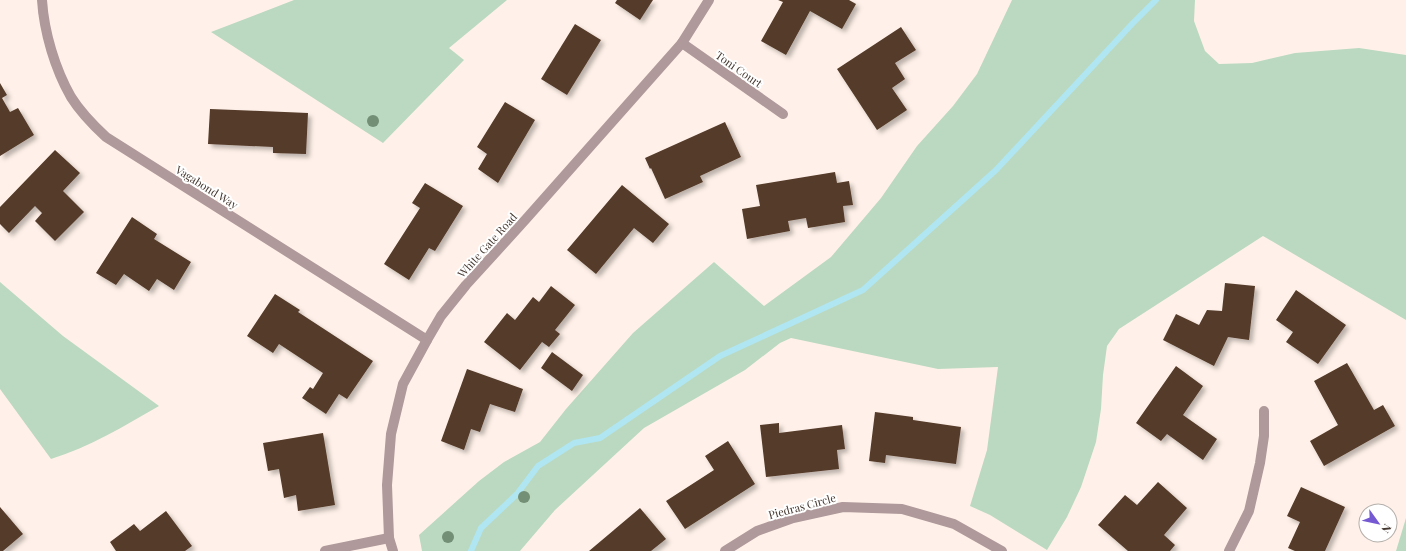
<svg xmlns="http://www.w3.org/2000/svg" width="1406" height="551" viewBox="0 0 1406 551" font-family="'Playfair Display',serif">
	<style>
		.green { fill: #bbd9c0 }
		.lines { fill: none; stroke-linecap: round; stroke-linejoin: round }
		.stream { stroke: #b0e6f2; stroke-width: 6 }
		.building { fill: #543a29; filter: url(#shadow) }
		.minor { stroke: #af999b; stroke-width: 10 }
		.tree { fill: #738f76 }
		.labels { text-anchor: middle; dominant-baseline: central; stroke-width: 4; stroke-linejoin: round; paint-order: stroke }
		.street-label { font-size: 11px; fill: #43362e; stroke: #fff }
	</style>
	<defs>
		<filter id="shadow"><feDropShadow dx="3.5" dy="3.5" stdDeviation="2" flood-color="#0004"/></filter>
	</defs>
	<rect width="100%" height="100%" fill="#fff1e9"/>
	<g class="green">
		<polygon points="294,0 507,0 449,48 464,60 383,143 211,32"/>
		<polygon points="1012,0 1195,0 1194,21 1205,51 1219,64 1252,63 1295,53 1359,48 1406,55 1406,320 1263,236 1119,329 1107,346 1103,375 1101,409 1096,442 1081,487 1067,517 1047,550 990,515 970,506 987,450 998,367 938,369 791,338 780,343 745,370 644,428 555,510 520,551 422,551 419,535 479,481 504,462 540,442 566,409 633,333 714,262 764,306 831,257 881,198 917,146 953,106 977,74"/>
		<path d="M0 282 63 336 159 406C124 426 90 447 51 459L0 389Z"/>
		<polygon points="1406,518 1406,551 1396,551"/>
	</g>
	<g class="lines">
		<polyline class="stream" points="471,551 481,528 517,494 538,466 574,443 600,438 720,356 863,290 996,170 1132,24 1156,0"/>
	</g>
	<g class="building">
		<polygon points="617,0 653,0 640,20 615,3"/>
		<polygon points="778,0 849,0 856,4 842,29 810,11 786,55 761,41 783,2"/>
		<polygon points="575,24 601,40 567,95 541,79"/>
		<polygon points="901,27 916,50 895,63 905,79 892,88 907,110 877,130 837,69"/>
		<polygon points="0,83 7,95 2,98 10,112 18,108 34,135 0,156"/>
		<polygon points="505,102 535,120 498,183 478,169 487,154 477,147"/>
		<polygon points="210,109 308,113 306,154 273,153 273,147 208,144"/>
		<polygon points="725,122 741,157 700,176 703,182 665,199 651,168 650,169 645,158"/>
		<polygon points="55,150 80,173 63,191 84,212 55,241 35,221 42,213 35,206 9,233 0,224 0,207"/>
		<polygon points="835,172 837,183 849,181 853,205 843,206 845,222 808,228 806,218 788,221 790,231 747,239 742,209 760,206 756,185"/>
		<polygon points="425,183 463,206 435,251 429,248 409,280 384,264 420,208 412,203"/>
		<polygon points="622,185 669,224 653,243 634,228 596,274 567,250"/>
		<polygon points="132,217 157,234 154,239 191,262 174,290 157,279 149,291 124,274 116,285 96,273"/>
		<polygon points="1225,283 1255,286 1249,340 1228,337 1214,366 1163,340 1176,314 1199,325 1207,310 1222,311"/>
		<polygon points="551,286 575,305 555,330 560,334 549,347 542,342 520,370 484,342 507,313 515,320 533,297 539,302"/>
		<polygon points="1296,290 1346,325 1318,364 1286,342 1293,332 1276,320"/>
		<polygon points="275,294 300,310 298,312 373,361 347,399 339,394 326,414 302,398 310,387 313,389 323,373 279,344 273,353 247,336"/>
		<polygon points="552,352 583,375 572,391 541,368"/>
		<polygon points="1347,363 1374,410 1383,405 1395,426 1324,466 1310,441 1338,425 1314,381"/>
		<polygon points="1176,366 1203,386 1183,415 1217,439 1203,460 1167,434 1161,441 1136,423"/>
		<polygon points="467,369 523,389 515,412 490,404 480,432 471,429 464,450 441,441"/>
		<polygon points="875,412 913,417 913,420 961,427 956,464 886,455 885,463 869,461"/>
		<polygon points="779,423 779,433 842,425 845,449 837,450 839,469 766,477 760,425"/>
		<polygon points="323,433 335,505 298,511 296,495 284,498 279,469 268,471 263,443"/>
		<polygon points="728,441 755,484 685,529 666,501 714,470 705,456"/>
		<polygon points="1158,482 1187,508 1164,535 1175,545 1170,551 1128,551 1098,525 1125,495 1137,505"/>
		<polygon points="1301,487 1345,507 1325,551 1295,551 1288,548 1300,522 1287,516"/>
		<polygon points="0,507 23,534 3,551 0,551"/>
		<polygon points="640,508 666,539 651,551 589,551"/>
		<polygon points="166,511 192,546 185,551 116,551 110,542 134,524 140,531"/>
	</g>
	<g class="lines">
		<g class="minor">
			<path d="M42 0C44 32 55 69 71 97 81 113 93 125 106 137L427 340"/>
			<polyline points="682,43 783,114"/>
			<polyline points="325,551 389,538"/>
			<polyline points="393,551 389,538 387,485 391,434 403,384 427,340 441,316 466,285 526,219 682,43 709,0"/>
			<polyline points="725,551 757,531 793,518 843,507 902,509 954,524 1002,551"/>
			<polyline points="1229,551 1249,511 1260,463 1264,436 1264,411"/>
		</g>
	</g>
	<g class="tree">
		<circle cx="373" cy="121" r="6"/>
		<circle cx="524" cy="497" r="6"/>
		<circle cx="448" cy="537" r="6"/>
	</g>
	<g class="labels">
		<g class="street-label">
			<text transform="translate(739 69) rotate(35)">Toni Court</text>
			<text transform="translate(207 187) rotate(32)">Vagabond Way</text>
			<text transform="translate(487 245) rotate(-48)">White Gate Road</text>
			<text transform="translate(802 506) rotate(-15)">Piedras Circle</text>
		</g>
	</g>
	<g transform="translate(1378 523) rotate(123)"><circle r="19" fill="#ffffff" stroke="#b4afab"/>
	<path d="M0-3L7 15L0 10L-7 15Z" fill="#7459d3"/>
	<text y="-6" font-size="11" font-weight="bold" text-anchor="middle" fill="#43362e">N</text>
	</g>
</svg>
